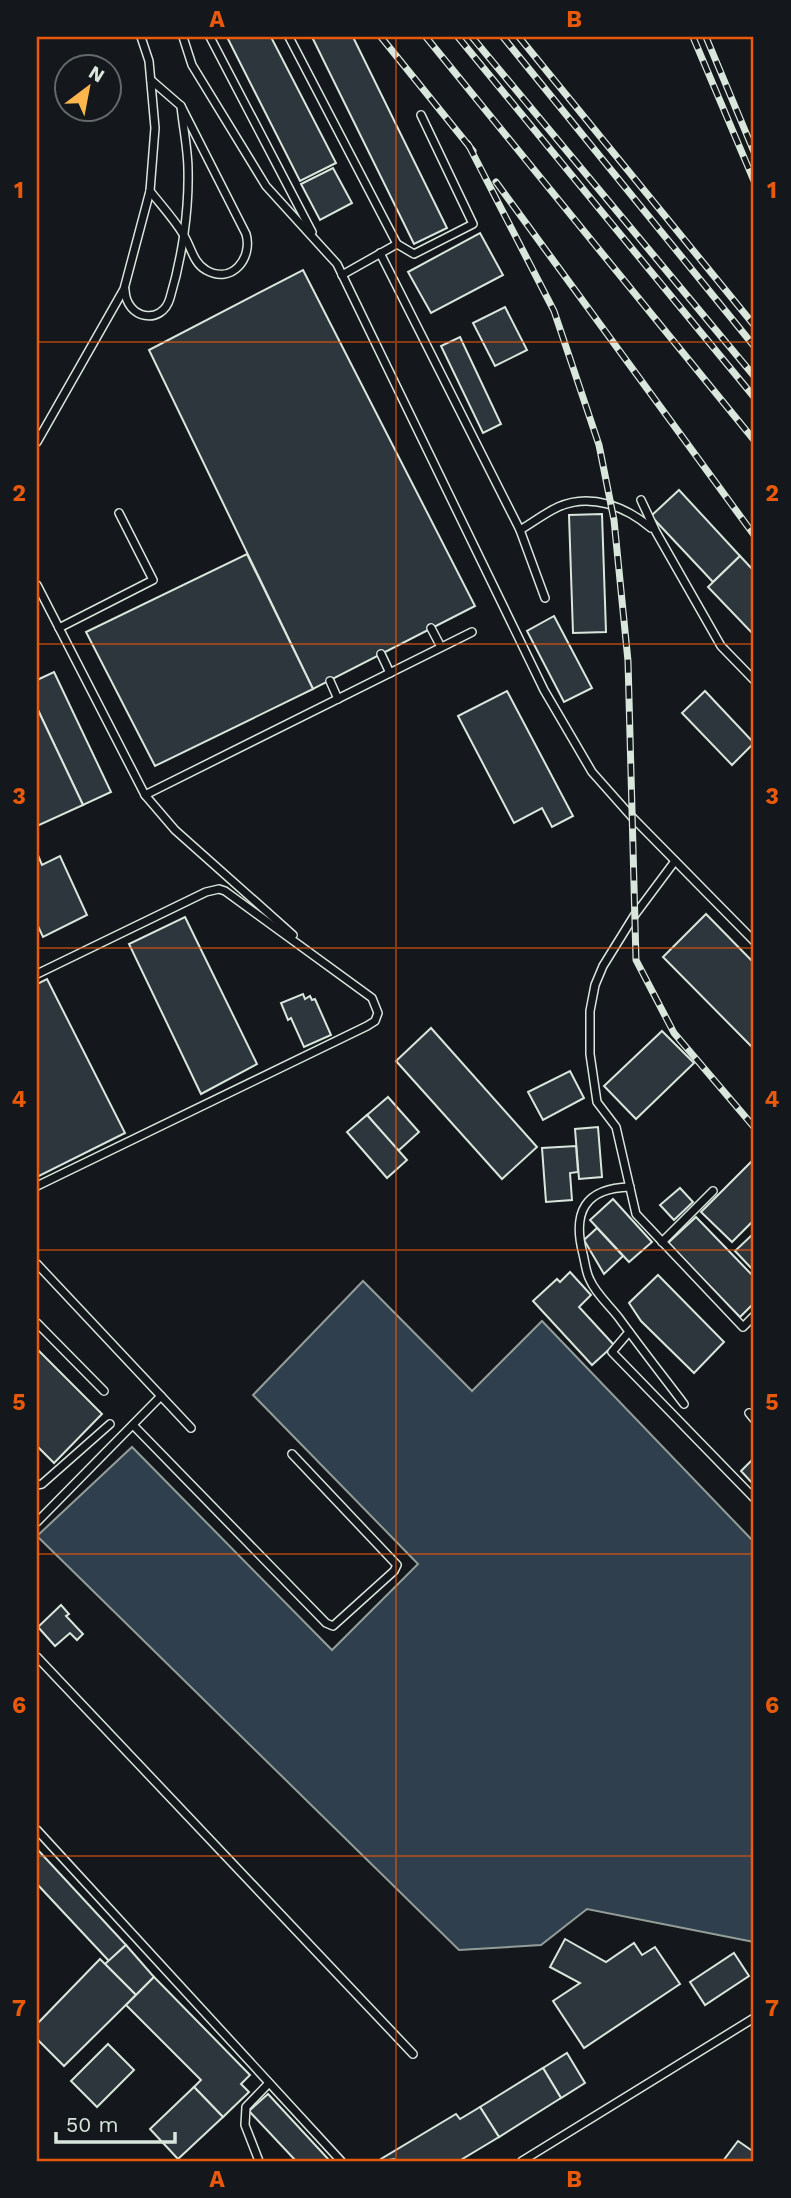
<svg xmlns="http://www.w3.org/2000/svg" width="791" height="2198" viewBox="0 0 791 2198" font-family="'Work Sans',sans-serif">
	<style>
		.water { fill: #2f3f4d; stroke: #939e99; stroke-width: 2 }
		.building { fill: #2c363c; stroke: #d8e6dc; stroke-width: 2 }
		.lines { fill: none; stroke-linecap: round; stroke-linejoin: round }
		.service-casing { stroke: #d8e6dc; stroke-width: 10 }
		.service { stroke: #14181c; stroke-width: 7 }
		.rail-casing { stroke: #d8e6dc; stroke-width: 7 }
		.rail { stroke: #14181c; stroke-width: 4.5; stroke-dasharray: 13; stroke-linecap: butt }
		.grid { fill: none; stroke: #e8590c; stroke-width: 2; stroke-opacity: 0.55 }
		.neatline { fill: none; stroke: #e8590c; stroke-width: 2.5 }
		.grid-label { font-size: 23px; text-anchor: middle; font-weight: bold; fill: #e8590c }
	</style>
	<rect width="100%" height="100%" fill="#14181c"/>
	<polygon class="water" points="363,1281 472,1391 542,1321 754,1542 754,1942 587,1909 541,1945 459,1950 37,1536 132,1447 332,1650 418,1564 253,1395"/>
	<g class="building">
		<polygon points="227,37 271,37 336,163 300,181"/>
		<polygon points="312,37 353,37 447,228 414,244"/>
		<polygon points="333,168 352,203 320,220 301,184"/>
		<polygon points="480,233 503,275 431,313 408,272"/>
		<polygon points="303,270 475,606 313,689 149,350"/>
		<polygon points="505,307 527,350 495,366 473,323"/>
		<polygon points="460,337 501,424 483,433 441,346"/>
		<polygon points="679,490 740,556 713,582 651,516"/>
		<polygon points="602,514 606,632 573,633 569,515"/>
		<polygon points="247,554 313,689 155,766 86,632"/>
		<polygon points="740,556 754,571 754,635 708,587"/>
		<polygon points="554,616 592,688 564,702 527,631"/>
		<polygon points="54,672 111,792 83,805 37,708 37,680"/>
		<polygon points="507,691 573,816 552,827 542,808 514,823 458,716"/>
		<polygon points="705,691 754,743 732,765 682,713"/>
		<polygon points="37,708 83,805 37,826"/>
		<polygon points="37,853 42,865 60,856 87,915 43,937 37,924"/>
		<polygon points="706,914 754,963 754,1049 663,957"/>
		<polygon points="185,917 257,1064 201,1094 129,944"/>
		<polygon points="47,979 125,1133 37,1177 37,984"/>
		<polygon points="303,994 305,999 310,996 312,1000 315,999 331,1035 304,1047 291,1018 288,1020 281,1003"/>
		<polygon points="431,1028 537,1147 502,1179 396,1061"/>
		<polygon points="662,1031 694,1063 636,1119 604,1086"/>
		<polygon points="570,1071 584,1098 543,1120 528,1092"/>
		<polygon points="388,1097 419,1132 398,1151 367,1115"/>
		<polygon points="367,1115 407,1160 387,1178 347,1132"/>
		<polygon points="598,1127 602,1177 579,1179 575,1129"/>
		<polygon points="576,1146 578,1172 570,1173 572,1200 546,1202 542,1148"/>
		<polygon points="754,1159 754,1220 732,1242 701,1212"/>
		<polygon points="680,1188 693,1202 674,1220 660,1205"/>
		<polygon points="613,1199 652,1242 629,1262 590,1220"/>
		<polygon points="696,1217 754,1277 754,1303 740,1317 668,1243"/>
		<polygon points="597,1228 623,1256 604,1274 584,1240"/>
		<polygon points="754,1233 754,1271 735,1251"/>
		<polygon points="570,1272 591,1295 579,1307 614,1345 592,1365 533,1301 557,1279 560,1282"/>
		<polygon points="658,1275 724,1342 694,1373 641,1321 629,1303"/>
		<polygon points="37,1349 102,1414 54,1463 37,1446"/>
		<polygon points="754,1458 754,1485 741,1471"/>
		<polygon points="61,1605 69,1614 66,1616 83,1634 77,1640 70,1633 55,1646 38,1627"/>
		<polygon points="37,1849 126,1945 109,1961 37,1884"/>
		<polygon points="565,1939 606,1962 634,1943 642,1955 655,1947 680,1984 584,2048 553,2001 580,1983 550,1967"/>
		<polygon points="126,1945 154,1977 136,1995 105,1964"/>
		<polygon points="734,1953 749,1976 705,2005 690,1982"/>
		<polygon points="100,1959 136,1995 64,2066 37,2039 37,2024"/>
		<polygon points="154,1977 250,2075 241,2084 249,2092 223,2117 194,2087 201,2080 126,2005"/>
		<polygon points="108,2044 134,2070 97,2107 71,2081"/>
		<polygon points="567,2053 585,2083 561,2098 543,2068"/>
		<polygon points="543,2068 561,2098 499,2137 480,2107"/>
		<polygon points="194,2087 223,2117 178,2159 150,2129"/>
		<polygon points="268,2094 330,2161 296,2161 249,2111"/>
		<polygon points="480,2107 499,2137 459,2161 395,2161 394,2159 383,2161 381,2159 456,2114 460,2119"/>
		<polygon points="738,2141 754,2152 754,2161 723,2161"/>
	</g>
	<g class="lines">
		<g class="service-casing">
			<g id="service">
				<polyline points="183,37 192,65 266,186 337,264 544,690 592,772 631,816 754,941"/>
				<polyline points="210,37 312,232"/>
				<polyline points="289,37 397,244"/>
				<path d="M150 191C161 205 174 219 183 234 191 246 193 263 206 270 232 285 253 258 246 234L181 106"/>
				<polyline points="380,253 520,530 545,598"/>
				<polyline points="342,275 397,244 414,254 473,224 421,115"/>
				<path d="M125 290C126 319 162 326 170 298 182 258 189 211 188 170 188 149 183 127 181 106L151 80"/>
				<polyline points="37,442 124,289 150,191 155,128 149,61 141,37"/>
				<polyline points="641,500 656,532 721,646 754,680"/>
				<path d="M520 530C532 523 545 513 558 507 591 492 626 507 651 528"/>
				<polyline points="37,585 145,795 175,830 293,935"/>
				<polyline points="59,628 153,580 119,513"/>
				<polyline points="431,628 441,647"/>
				<polyline points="381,654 390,673"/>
				<polyline points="330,681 338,699"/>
				<polyline points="145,795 472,632"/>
				<polyline points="675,861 634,916 603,966 595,985 590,1011 590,1054 597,1102 616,1127 636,1214 743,1327 754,1316"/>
				<polyline points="37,974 206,892 219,889 225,891 372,998 378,1013 375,1021 367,1026 37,1186"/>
				<path d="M630 1187C585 1188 572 1212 583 1254 585 1262 586 1273 590 1280 596 1294 610 1306 619 1318 640 1347 662 1375 684 1404"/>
				<polyline points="662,1242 713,1191"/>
				<polyline points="37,1264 191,1428"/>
				<polyline points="37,1323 104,1391"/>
				<polyline points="629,1332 612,1352 754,1498"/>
				<polyline points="749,1413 754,1419"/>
				<polyline points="133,1425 326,1623 333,1626 394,1571 397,1565 292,1454"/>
				<polyline points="37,1485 42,1484 110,1424"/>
				<polyline points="37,1522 161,1396"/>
				<polyline points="37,1657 413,2054"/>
				<polyline points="37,1830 341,2161"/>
				<polyline points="259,2161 245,2125 246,2107 269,2083"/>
				<polyline points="522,2161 754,2018"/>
			</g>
		</g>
		<use href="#service" class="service"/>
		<g class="rail-casing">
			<g id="rail">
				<polyline points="381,37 473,151"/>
				<polyline points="426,37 754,440"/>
				<polyline points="458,37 754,397"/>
				<polyline points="472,37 754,376"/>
				<polyline points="503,37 754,346"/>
				<polyline points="519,37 754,325"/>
				<polyline points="693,37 754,181"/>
				<polyline points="706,37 754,152"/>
				<polyline points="468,144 554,311 599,445 614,520 628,661 636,960 674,1033 754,1127"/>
				<polyline points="496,182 754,535"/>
			</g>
		</g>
		<use href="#rail" class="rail"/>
	</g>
	<path class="grid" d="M396 37V2161M37 342H754M37 644H754M37 948H754M37 1250H754M37 1554H754M37 1856H754"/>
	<rect width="791" height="2198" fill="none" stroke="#14181c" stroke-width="77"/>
	<g transform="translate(88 88) rotate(32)"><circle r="33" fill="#14181c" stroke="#626a69" stroke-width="2"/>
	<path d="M0-5L12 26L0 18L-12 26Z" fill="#ffb74d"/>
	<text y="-10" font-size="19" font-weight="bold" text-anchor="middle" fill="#d8e6dc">N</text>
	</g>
	<path d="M56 2132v10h119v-10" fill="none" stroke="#d8e6dc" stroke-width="3.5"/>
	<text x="66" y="2132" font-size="21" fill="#d8e6dc" stroke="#14181c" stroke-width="5" paint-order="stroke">50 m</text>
	<rect x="38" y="38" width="714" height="2122" class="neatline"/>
	<g class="grid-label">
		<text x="217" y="27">A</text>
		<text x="574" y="27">B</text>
		<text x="19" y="198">1</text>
		<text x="772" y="198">1</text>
		<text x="19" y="501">2</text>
		<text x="772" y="501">2</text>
		<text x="19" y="804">3</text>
		<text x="772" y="804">3</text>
		<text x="19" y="1107">4</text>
		<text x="772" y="1107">4</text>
		<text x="19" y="1410">5</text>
		<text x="772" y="1410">5</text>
		<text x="19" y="1713">6</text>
		<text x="772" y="1713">6</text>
		<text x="19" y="2016">7</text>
		<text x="772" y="2016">7</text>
		<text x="217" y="2187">A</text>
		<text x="574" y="2187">B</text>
	</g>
</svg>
